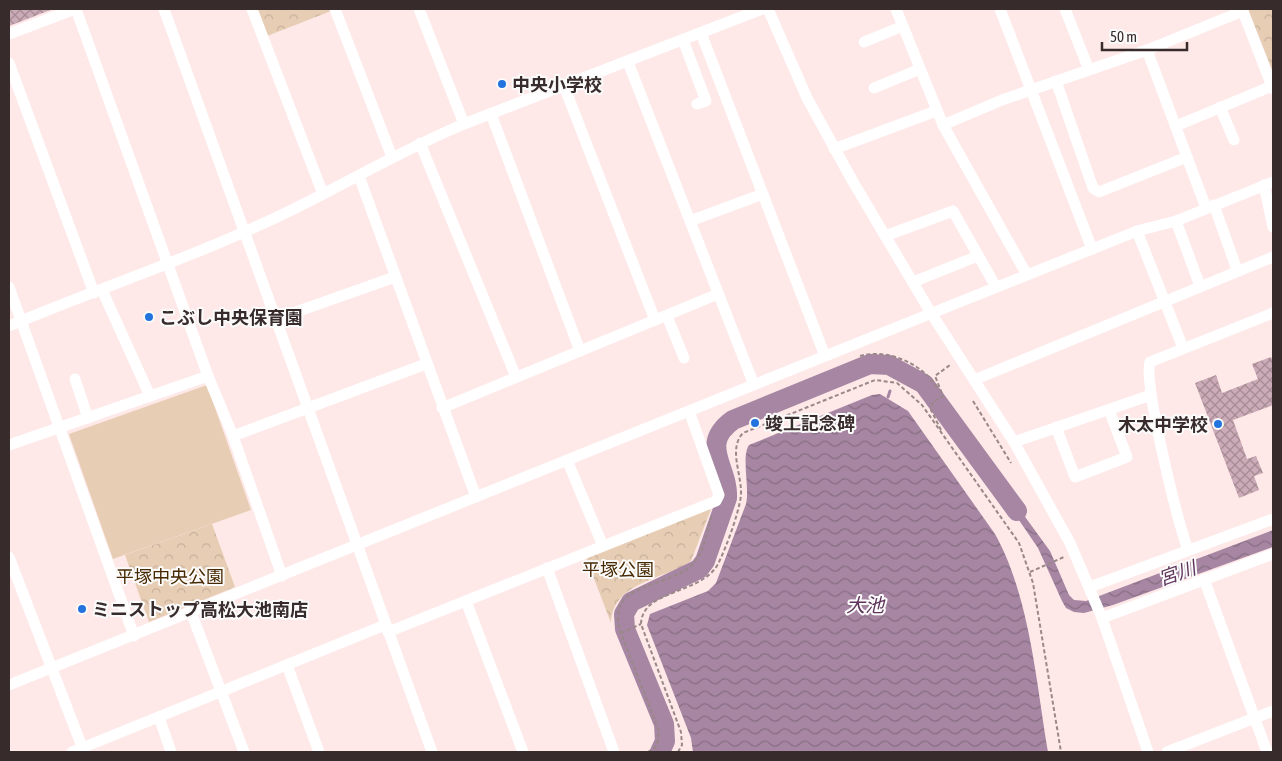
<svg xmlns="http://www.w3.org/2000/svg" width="1282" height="761" viewBox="0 0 1282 761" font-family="'Asap Condensed','Noto Sans JP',sans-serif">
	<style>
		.grass { fill: #e7cdb4 }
		.park { fill: url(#park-crowns) }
		.water { fill: url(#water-waves) }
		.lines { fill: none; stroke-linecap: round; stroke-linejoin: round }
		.stream { stroke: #a686a2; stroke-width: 3 }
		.river { stroke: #a686a2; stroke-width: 20 }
		.building { fill: url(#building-cross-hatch) }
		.path { stroke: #9a8888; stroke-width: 2; stroke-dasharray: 4 2.5; stroke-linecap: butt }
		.minor { stroke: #fff; stroke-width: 11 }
		.poi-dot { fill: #2273de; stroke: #fbfbfb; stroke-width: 2 }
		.labels { text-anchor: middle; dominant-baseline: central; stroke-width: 4; stroke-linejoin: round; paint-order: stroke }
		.poi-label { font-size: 18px; font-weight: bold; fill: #382b2b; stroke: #fbfbfb; text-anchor: start }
		.park-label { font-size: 18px; fill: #472901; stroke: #fbfbfb }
		.water-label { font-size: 19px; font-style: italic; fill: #5f345c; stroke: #fbfbfb }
	</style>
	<defs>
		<pattern id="park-crowns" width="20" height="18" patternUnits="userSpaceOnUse" patternTransform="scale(1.25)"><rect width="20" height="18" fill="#e7cdb4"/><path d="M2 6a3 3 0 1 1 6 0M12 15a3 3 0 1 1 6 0" fill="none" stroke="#c7b09b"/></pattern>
		<pattern id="water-waves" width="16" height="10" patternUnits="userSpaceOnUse" patternTransform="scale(1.25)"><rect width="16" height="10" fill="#a686a2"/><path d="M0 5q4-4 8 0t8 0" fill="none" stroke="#886e84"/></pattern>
		<pattern id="building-cross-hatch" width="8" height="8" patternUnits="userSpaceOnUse" patternTransform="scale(1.25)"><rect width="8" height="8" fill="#cbabb7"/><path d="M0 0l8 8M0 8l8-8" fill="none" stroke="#a68b95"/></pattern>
	</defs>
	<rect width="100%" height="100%" fill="#fee8e8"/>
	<polygon class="grass" points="207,385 251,510 113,559 69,434"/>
	<g class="park">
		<polygon points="257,9 330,9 331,11 267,36"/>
		<polygon points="1248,9 1273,9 1273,72"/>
		<path d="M713 504 691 561C664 580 613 581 611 623L585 555Z"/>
		<polygon points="212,524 235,587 149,622 125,555"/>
	</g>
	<g class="water">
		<path d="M880 394 908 411 995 534C1030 597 1036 682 1048 752H693L691 738 647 625 650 614 708 591 716 583 746 504C750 488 741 457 749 445L872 395Z"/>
		<polygon points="1004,488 1050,551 1069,595 1074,600 1086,601 1273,530 1273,547 1113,605 1084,613 1074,612 1066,608 1062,601 1038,548 999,491"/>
	</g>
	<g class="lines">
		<g class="stream">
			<polyline points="897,376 899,370"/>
			<polyline points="888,397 890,391"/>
		</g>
		<path class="river" d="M660 752 665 741 664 724 625 629 624 614 631 602 699 569 705 561 727 498C729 467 698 445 733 420L870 364 889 365 924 384 1017 511"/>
	</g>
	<g class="building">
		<polygon points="9,9 53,9 9,26"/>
		<polygon points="1271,357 1273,363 1273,405 1233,420 1247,459 1256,456 1263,473 1254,476 1259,490 1239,498 1195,383 1216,375 1222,393 1258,379 1252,364"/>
	</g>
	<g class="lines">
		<g class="path">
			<path d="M860 356C888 348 922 364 937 387"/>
			<polyline points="973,401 1011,463"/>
			<polyline points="941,430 931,410 933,402 943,396 935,376 950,365"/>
			<polyline points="1030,572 1064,557"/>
			<polyline points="621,633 641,624"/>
			<path d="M648 752 657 746 659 731 621 633C604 581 667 589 692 565 704 554 707 530 712 515"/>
			<path d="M678 752 682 745 681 732 641 624C642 589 701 595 718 564 726 548 739 513 741 495 742 474 728 449 743 433L875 380 897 383 922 405 1019 543 1033 583 1061 752"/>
		</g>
		<g class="minor">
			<polyline points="76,9 208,376 233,436 282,576"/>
			<polyline points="164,9 432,752"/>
			<polyline points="252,9 323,194"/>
			<polyline points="335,9 392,157"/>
			<polyline points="419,9 464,124"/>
			<polyline points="768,9 807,98 852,180 931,313 1014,442 1070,543 1102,618 1148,752"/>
			<polyline points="896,9 943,125 1027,275"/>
			<polyline points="1000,9 1092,249"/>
			<polyline points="1065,9 1089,70"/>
			<polyline points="1242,9 1273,89"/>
			<polyline points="701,33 825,356"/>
			<polyline points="9,34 75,9"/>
			<polyline points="683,40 706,101 697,104"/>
			<polyline points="864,42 903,26"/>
			<polyline points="1147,50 1206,208"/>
			<polyline points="628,62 754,385"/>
			<polyline points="9,63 94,293"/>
			<polyline points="1056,81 1093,188 1099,192 1187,157"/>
			<polyline points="564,86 655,320"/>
			<polyline points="874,88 920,69"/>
			<polyline points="1220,107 1234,140"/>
			<polyline points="491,114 580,351"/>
			<polyline points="943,125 1002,100 1147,50 1243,11"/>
			<polyline points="1176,126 1272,86"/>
			<polyline points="420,143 516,377"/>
			<polyline points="834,149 936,111"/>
			<polyline points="359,176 476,497"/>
			<polyline points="1264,185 1273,227"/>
			<polyline points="1214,205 1237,270"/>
			<polyline points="690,221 763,194"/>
			<polyline points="1176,221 1200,286"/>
			<polyline points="1137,231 1183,348"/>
			<polyline points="885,236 953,211 996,287"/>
			<polyline points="913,282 978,256"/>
			<polyline points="9,287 134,636"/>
			<polyline points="102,290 150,396"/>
			<polyline points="667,316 684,358"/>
			<polyline points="276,319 395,277"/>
			<path d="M9 326C97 289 188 259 275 218 339 188 399 151 464 124L762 9"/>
			<polyline points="75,379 88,418"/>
			<polyline points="974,380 1273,257"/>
			<polyline points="442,408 718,294"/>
			<polyline points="1056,427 1075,477 1127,457 1109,410"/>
			<polyline points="233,436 426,364"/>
			<polyline points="1014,442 1151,395"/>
			<polyline points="9,445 208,376"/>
			<polyline points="567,460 603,546"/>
			<path d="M1188 550C1178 522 1143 384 1150 362L1273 313"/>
			<polyline points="9,557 84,752"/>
			<polyline points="547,568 614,752"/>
			<polyline points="1204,579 1267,752"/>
			<polyline points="1090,587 1273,519"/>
			<polyline points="466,601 523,752"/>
			<polyline points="191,612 244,752"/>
			<polyline points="1102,618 1273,554"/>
			<polyline points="388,632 716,501 719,495 689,411"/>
			<polyline points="287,665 319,752"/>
			<polyline points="9,685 947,307 1137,231 1176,221 1273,182"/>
			<polyline points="159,717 171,752"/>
			<polyline points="72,752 385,625"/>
			<polyline points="1167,752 1273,711"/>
		</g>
	</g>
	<g class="poi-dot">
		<circle cx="502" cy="84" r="5"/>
		<circle cx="149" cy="317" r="5"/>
		<circle cx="755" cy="423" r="5"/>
		<circle cx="1218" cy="424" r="5"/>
		<circle cx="82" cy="609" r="5"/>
	</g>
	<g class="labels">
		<g class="poi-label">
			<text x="512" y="84">中央小学校</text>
			<text x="159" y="317">こぶし中央保育園</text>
			<text x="765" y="423">竣工記念碑</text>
			<text x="1208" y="424" text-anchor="end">木太中学校</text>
			<text x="92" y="609">ミニストップ高松大池南店</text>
		</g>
		<g class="park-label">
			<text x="618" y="569">平塚公園</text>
			<text x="170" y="576">平塚中央公園</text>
		</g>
		<g class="water-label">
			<text transform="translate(1177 573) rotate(-19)">宮川</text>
			<text x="865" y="605">大池</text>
		</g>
	</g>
	<rect width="1282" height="761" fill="none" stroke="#382b2b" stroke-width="20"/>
	<path d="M1102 42v8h85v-8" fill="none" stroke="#382b2b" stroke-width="2.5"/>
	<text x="1110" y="42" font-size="15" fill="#382b2b" stroke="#fbfbfb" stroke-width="4" paint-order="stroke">50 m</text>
</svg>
